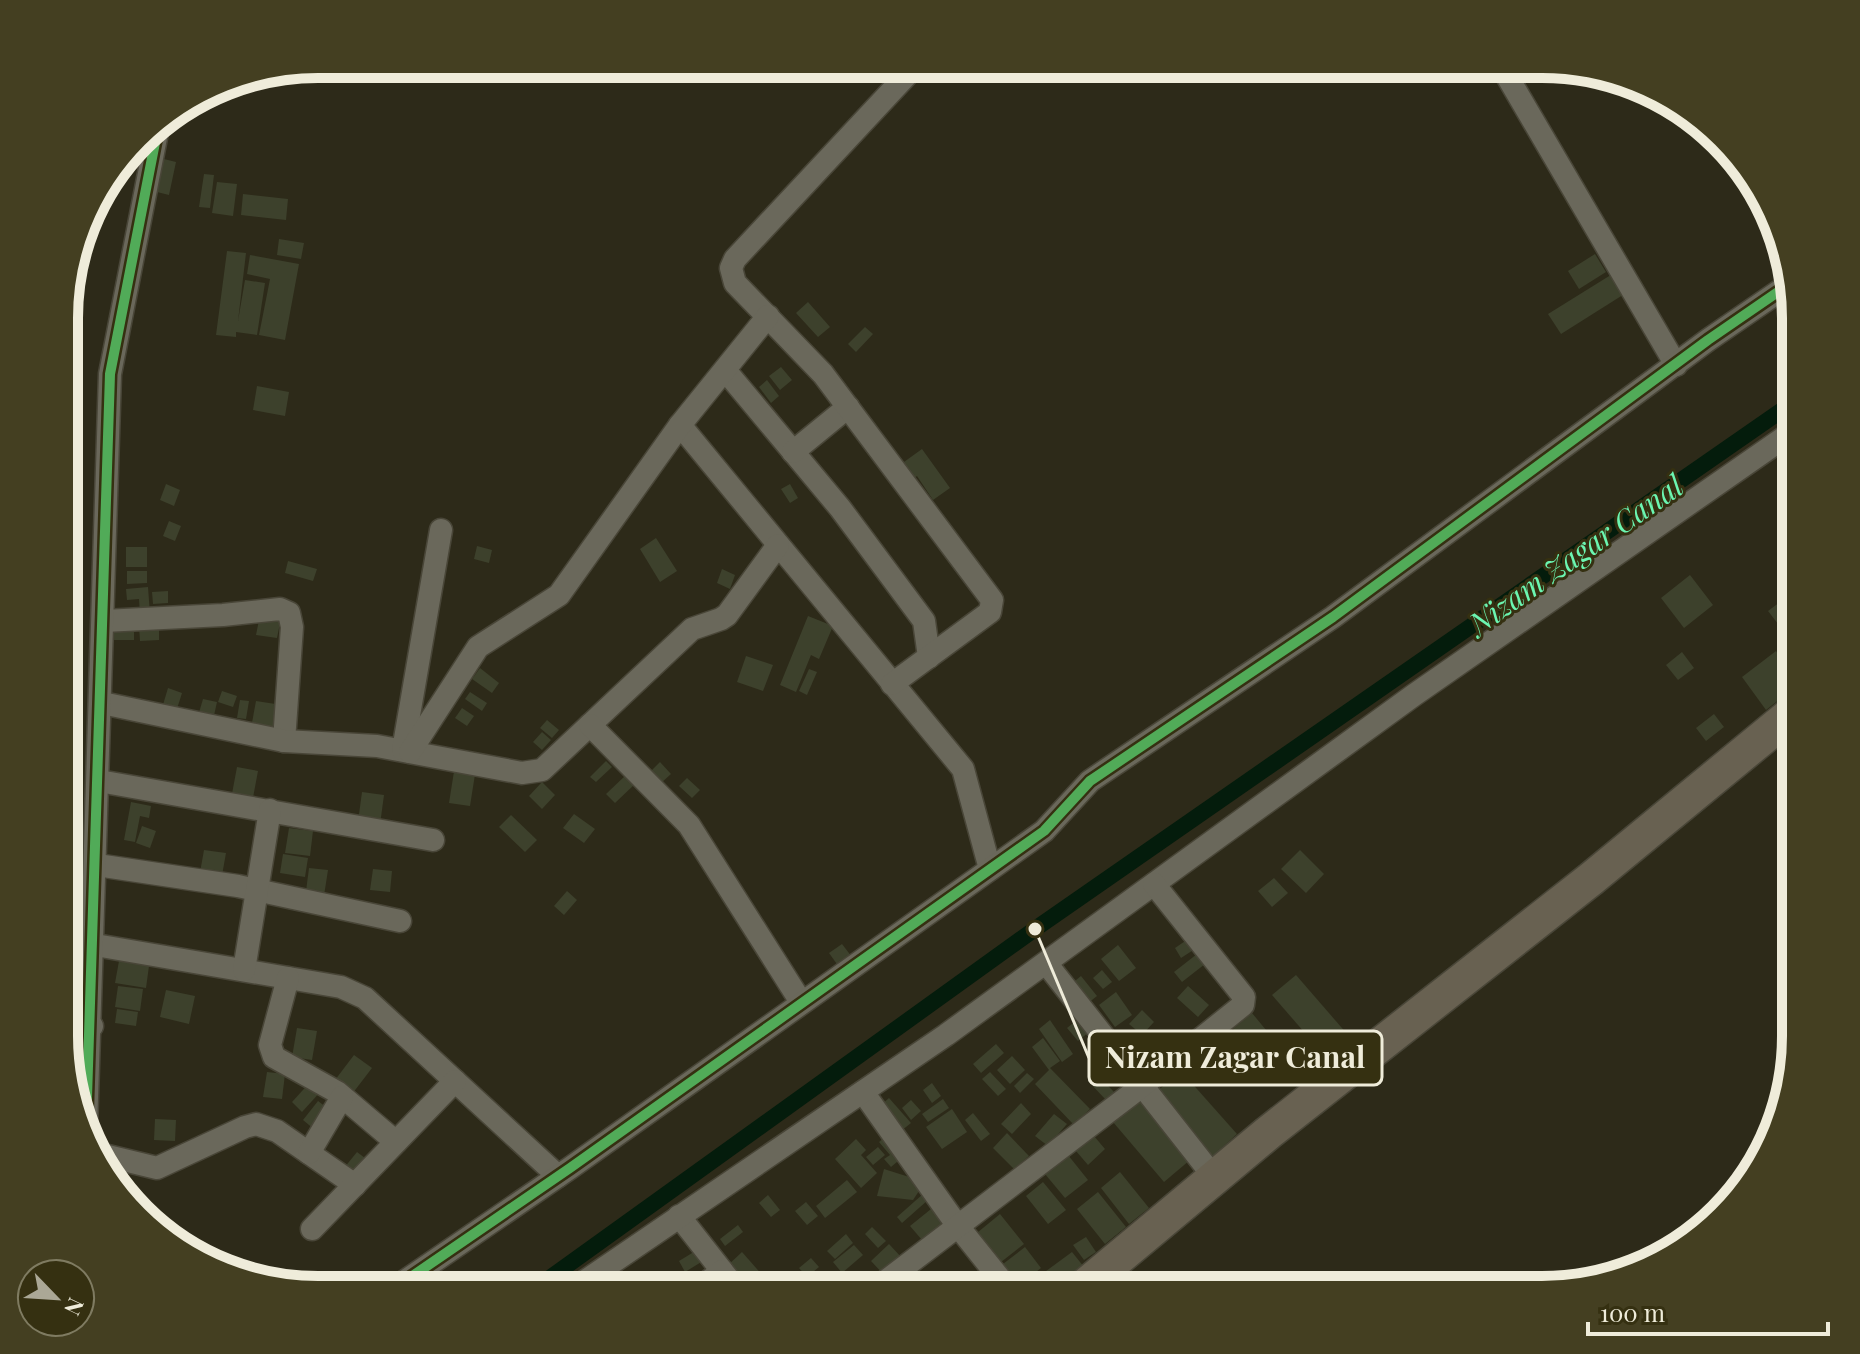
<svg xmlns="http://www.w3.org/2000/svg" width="1860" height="1354" viewBox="0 0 1860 1354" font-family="'Playfair Display',serif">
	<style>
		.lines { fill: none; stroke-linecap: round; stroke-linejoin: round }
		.canal { stroke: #041c0c; stroke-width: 16 }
		.building { fill: #3d412c }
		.minor-casing { stroke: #494638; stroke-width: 25 }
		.highway-casing { stroke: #494638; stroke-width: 37 }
		.minor { stroke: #6a685b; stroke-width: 22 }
		.highway { stroke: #686151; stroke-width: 34 }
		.cycleway-casing { stroke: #353011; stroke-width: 15 }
		.cycleway { stroke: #51ab58; stroke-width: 10 }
		.labels { text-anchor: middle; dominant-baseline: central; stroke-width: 6; stroke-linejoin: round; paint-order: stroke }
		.water-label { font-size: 30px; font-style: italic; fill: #6bf6b1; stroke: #353011 }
		.rim { fill: none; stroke: #efecda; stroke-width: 10 }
		.leader { fill: none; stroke: #efecda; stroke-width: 3 }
		.callout-dot { fill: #efecda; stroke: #353011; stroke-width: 3 }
		.callout { fill: #353011; stroke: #efecda; stroke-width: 3 }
		.callout-label { font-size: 30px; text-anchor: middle; font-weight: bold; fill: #efecda }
	</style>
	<rect width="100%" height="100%" fill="#2d2a19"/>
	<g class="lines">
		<polyline class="canal" points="533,1290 1035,929 1795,401"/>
	</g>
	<g class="building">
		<polygon points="164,159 176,162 169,195 157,192"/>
		<polygon points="204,174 214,175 210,208 199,207"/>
		<polygon points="217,182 237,184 233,216 212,213"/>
		<polygon points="243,194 288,199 286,220 241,215"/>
		<polygon points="279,239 304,243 301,259 277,255"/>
		<polygon points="227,251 246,253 238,321 245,280 265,283 257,335 236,332 236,337 216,335"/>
		<polygon points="1595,254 1606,272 1579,289 1568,271"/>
		<polygon points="250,255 299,264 285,340 259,335 270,279 247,274"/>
		<polygon points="1614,273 1626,293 1561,334 1548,314"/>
		<polygon points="808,302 830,327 818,337 796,313"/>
		<polygon points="865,327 873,334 856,352 848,344"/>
		<polygon points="781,367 792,380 780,390 769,376"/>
		<polygon points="767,380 779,396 771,403 759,387"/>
		<polygon points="257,386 289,392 285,416 253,410"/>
		<polygon points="922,449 950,488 933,500 917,476 908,482 897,467"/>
		<polygon points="166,484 180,490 174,506 160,500"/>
		<polygon points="790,484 798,498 790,503 781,489"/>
		<polygon points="169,521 181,526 175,541 163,536"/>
		<polygon points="656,538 677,571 660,582 640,549"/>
		<polygon points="477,546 492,550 489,563 474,559"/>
		<rect x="126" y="547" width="21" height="20"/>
		<polygon points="288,561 317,569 313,581 285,573"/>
		<polygon points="722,569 735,575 730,589 717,583"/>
		<polygon points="127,571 147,571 147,583 127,584"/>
		<polygon points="1794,571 1795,574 1795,605 1780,581"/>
		<polygon points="1690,575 1713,605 1684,628 1661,598"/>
		<polygon points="148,587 150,614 140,615 139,599 127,600 126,589"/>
		<polygon points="168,591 168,603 153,604 152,592"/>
		<polygon points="1784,599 1795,614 1795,619 1782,629 1768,611"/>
		<polygon points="260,615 281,618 277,638 256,635"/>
		<polygon points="808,616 833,626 819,659 811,655 796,692 780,685"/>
		<rect x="113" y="623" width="21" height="17"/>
		<polygon points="139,626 159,626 159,640 140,641"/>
		<polygon points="1776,651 1795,678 1795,687 1766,710 1742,677"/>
		<polygon points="1682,652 1694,668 1678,680 1666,665"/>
		<polygon points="746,656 773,665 763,691 737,682"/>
		<polygon points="480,668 499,683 492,693 472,679"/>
		<polygon points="809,669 817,672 807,695 799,691"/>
		<polygon points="168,688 182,693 176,712 162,708"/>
		<polygon points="222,691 237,696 233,707 218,702"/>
		<polygon points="470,692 487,703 482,711 465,699"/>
		<polygon points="203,699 217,702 213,720 198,716"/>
		<polygon points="240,700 249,701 246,719 237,718"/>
		<polygon points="256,701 282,705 278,732 251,728"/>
		<polygon points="462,708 474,716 467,726 455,718"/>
		<polygon points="1714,714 1724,727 1706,741 1696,728"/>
		<polygon points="547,720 559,730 552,738 540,728"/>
		<polygon points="542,732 551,740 542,750 533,742"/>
		<polygon points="606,761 612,767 596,782 590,777"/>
		<polygon points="660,762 671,774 660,784 649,773"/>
		<polygon points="455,765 476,768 470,806 449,803"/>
		<polygon points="237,767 258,771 252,803 231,799"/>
		<polygon points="627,774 636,783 615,803 606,794"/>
		<polygon points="687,778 700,790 692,798 679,786"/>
		<polygon points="542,782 555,795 542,809 529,796"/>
		<polygon points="362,792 384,795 379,832 357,829"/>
		<polygon points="131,802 151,806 149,818 140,816 135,842 124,840"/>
		<polygon points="574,814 595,829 584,843 563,828"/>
		<polygon points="511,815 537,840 525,852 499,827"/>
		<polygon points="142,826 156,831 150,848 136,843"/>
		<polygon points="289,828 313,831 310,856 285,853"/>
		<polygon points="204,850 226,853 221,881 199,878"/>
		<polygon points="1300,850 1324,874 1306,893 1281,869"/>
		<polygon points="283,854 308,858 305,877 280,873"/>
		<polygon points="309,868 328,870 323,902 305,899"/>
		<polygon points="373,869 392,871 390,892 370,890"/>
		<polygon points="1274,878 1288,893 1272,907 1258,891"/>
		<polygon points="567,891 577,900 564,915 554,906"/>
		<polygon points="1191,937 1198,947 1181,958 1175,948"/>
		<polygon points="842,944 852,957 839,967 829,953"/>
		<polygon points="1118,945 1136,968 1119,981 1101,959"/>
		<polygon points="1197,954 1205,964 1182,982 1174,972"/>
		<polygon points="119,961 149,966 146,988 115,983"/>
		<polygon points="1102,970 1112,982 1103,989 1093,978"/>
		<polygon points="1296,975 1348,1035 1324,1055 1272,995"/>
		<polygon points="1081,976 1097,996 1087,1004 1070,985"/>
		<polygon points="118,986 143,989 140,1011 115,1007"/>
		<polygon points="1188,986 1209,1005 1198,1017 1177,998"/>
		<polygon points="166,990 195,996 189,1024 160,1017"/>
		<polygon points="1116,992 1132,1015 1115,1027 1099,1005"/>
		<polygon points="117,1009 138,1012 136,1026 115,1023"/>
		<polygon points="1142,1010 1154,1022 1142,1035 1129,1024"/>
		<polygon points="1252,1013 1266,1030 1247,1046 1233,1029"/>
		<polygon points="1078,1019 1089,1032 1078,1041 1067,1028"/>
		<polygon points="1050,1020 1073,1054 1062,1062 1039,1029"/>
		<polygon points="297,1028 317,1031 312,1060 292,1057"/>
		<polygon points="1043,1038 1060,1061 1050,1068 1090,1109 1074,1125 1035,1084 1049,1070 1032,1047"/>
		<polygon points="996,1044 1004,1053 981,1073 973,1064"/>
		<polygon points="354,1055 372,1068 349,1098 332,1084"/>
		<polygon points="1012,1056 1025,1070 1010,1084 997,1070"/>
		<polygon points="1181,1071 1237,1134 1212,1157 1155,1093"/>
		<polygon points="267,1072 285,1074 282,1099 263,1097"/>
		<polygon points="990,1072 1006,1089 998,1096 982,1079"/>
		<polygon points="1027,1073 1034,1079 1020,1093 1014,1086"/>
		<polygon points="1096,1073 1114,1092 1106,1100 1088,1081"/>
		<polygon points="312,1080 322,1090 302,1112 292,1102"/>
		<polygon points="932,1083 941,1096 932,1103 923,1090"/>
		<polygon points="889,1098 911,1123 901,1131 880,1106"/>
		<polygon points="943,1099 949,1108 928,1122 922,1114"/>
		<polygon points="911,1100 921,1111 911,1120 902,1108"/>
		<polygon points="1140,1100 1190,1160 1164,1182 1113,1122"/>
		<polygon points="318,1101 330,1110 315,1130 303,1120"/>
		<polygon points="1021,1103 1031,1114 1012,1134 1001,1124"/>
		<polygon points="952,1109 967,1132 942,1149 926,1127"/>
		<polygon points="973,1113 990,1134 981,1141 965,1120"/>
		<polygon points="1054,1114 1067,1124 1048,1146 1035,1136"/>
		<polygon points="155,1119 176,1120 175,1141 154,1140"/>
		<polygon points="1007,1133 1029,1156 1014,1169 993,1148"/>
		<polygon points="887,1135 904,1156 891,1167 884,1159 890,1155 879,1142"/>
		<polygon points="1094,1136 1105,1149 1088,1165 1076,1151"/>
		<polygon points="856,1139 866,1150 861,1155 877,1173 861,1188 835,1159"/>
		<polygon points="878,1147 885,1155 873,1165 866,1157"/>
		<polygon points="357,1152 365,1158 352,1174 344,1168"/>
		<polygon points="1068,1155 1088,1180 1065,1198 1045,1174"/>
		<polygon points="884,1169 925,1182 913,1200 877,1196"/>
		<polygon points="1120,1172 1149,1208 1129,1224 1101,1188"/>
		<polygon points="847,1180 857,1192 825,1218 816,1206"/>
		<polygon points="1043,1182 1066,1210 1048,1224 1026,1196"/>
		<polygon points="1098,1192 1126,1227 1105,1244 1077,1209"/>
		<polygon points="923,1194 928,1200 902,1223 897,1217"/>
		<polygon points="768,1195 780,1210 771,1217 759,1203"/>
		<polygon points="806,1202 818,1216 807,1225 795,1211"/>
		<polygon points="936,1205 953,1226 928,1247 910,1226"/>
		<polygon points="1000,1214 1024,1244 996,1266 972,1237"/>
		<polygon points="738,1225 743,1232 725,1246 720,1239"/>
		<polygon points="872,1227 886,1241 878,1248 865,1234"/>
		<polygon points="846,1234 853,1243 835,1259 827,1251"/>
		<polygon points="1086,1237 1096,1252 1084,1260 1073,1245"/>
		<polygon points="889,1244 902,1258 884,1275 871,1261"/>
		<polygon points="854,1245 863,1255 842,1273 833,1262"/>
		<polygon points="1025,1247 1041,1268 1016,1288 999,1267"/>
		<polygon points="697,1250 703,1261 685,1272 679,1261"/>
		<polygon points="742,1252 764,1277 750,1290 747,1290 726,1267"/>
		<polygon points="1072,1252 1084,1267 1059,1287 1054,1290 1024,1290 1023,1288"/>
		<polygon points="811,1258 819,1267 807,1277 799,1268"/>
		<polygon points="1471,1279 1475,1290 1441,1290"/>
	</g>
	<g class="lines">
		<g class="minor-casing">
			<g id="minor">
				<polyline points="1500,64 1676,365"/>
				<polyline points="725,370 840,508 924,621 929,657"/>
				<polyline points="680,425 963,769 990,869"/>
				<polyline points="793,452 848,407"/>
				<polyline points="104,621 223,615 280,609 289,613 292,627 284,741"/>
				<polyline points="892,684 990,612 992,600 823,374 735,283 731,268 735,259 917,64"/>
				<polyline points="102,703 284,741 377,746 522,773 542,770 692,629 721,619 727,615 778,545"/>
				<polyline points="590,725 689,825 801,1002"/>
				<polyline points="403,750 441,530"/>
				<polyline points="410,752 478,647 559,595 680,425 768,316"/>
				<polyline points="99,781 433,840"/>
				<polyline points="97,865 238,886 400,921"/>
				<polyline points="66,940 341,987 365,998 558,1176"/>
				<polyline points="1046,963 1214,1177"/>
				<polyline points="244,970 270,810"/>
				<polyline points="288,978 270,1045 274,1057 337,1092 396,1142"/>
				<polyline points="66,1020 92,1026"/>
				<polyline points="863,1092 957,1225 1009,1290"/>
				<polyline points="86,1129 110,374 159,122"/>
				<polyline points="95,1153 157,1168 245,1127 256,1124 277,1131 355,1185"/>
				<polyline points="309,1153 342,1097"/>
				<polyline points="679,1216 737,1290"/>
				<polyline points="312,1229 455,1081"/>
				<polyline points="392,1290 570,1168 1044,831 1090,781 1333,617 1708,340 1791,283"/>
				<polyline points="572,1290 946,1035 1414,695 1795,430"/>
				<polyline points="697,1290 722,1271"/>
				<polyline points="874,1290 1142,1086 1243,1005 1244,997 1154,884"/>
			</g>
		</g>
		<g class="highway-casing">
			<polyline id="highway" points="1080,1290 1268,1133 1591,879 1795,711"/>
		</g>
		<use href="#minor" class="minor"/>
		<use href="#highway" class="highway"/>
		<g class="cycleway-casing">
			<g id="cycleway">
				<polyline points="86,1129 110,374 159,122"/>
				<polyline points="392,1290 570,1168 1044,831 1090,781 1333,617 1708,340 1791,283"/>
			</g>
		</g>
		<use href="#cycleway" class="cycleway"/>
	</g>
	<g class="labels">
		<g class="water-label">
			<text transform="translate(1575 554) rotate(-35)">Nizam Zagar Canal</text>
		</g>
	</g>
	<path d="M0 0H1860V1354H0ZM318 78H1542A240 240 0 0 1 1782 318V1036A240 240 0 0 1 1542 1276H318A240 240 0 0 1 78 1036V318A240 240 0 0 1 318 78Z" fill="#443f21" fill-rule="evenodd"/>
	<path class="rim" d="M318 78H1542A240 240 0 0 1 1782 318V1036A240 240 0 0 1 1542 1276H318A240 240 0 0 1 78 1036V318A240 240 0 0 1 318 78Z"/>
	<path class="leader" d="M1035 929L1089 1058"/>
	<circle class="callout-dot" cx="1035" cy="929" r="8"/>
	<rect class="callout" x="1089" y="1031" width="293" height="54" rx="8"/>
	<g class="callout-label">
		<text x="1235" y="1068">Nizam Zagar Canal</text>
	</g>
	<g transform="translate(56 1298) rotate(115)"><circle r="38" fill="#353011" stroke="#7f7b61" stroke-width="2"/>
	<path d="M0-6L14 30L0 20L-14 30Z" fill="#aba896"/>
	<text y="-12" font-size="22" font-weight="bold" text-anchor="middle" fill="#efecda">N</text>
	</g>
	<path d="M1588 1322v12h240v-12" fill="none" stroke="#efecda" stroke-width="4"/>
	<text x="1600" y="1322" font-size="24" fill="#efecda" stroke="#353011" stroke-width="6" paint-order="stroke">100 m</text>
</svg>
